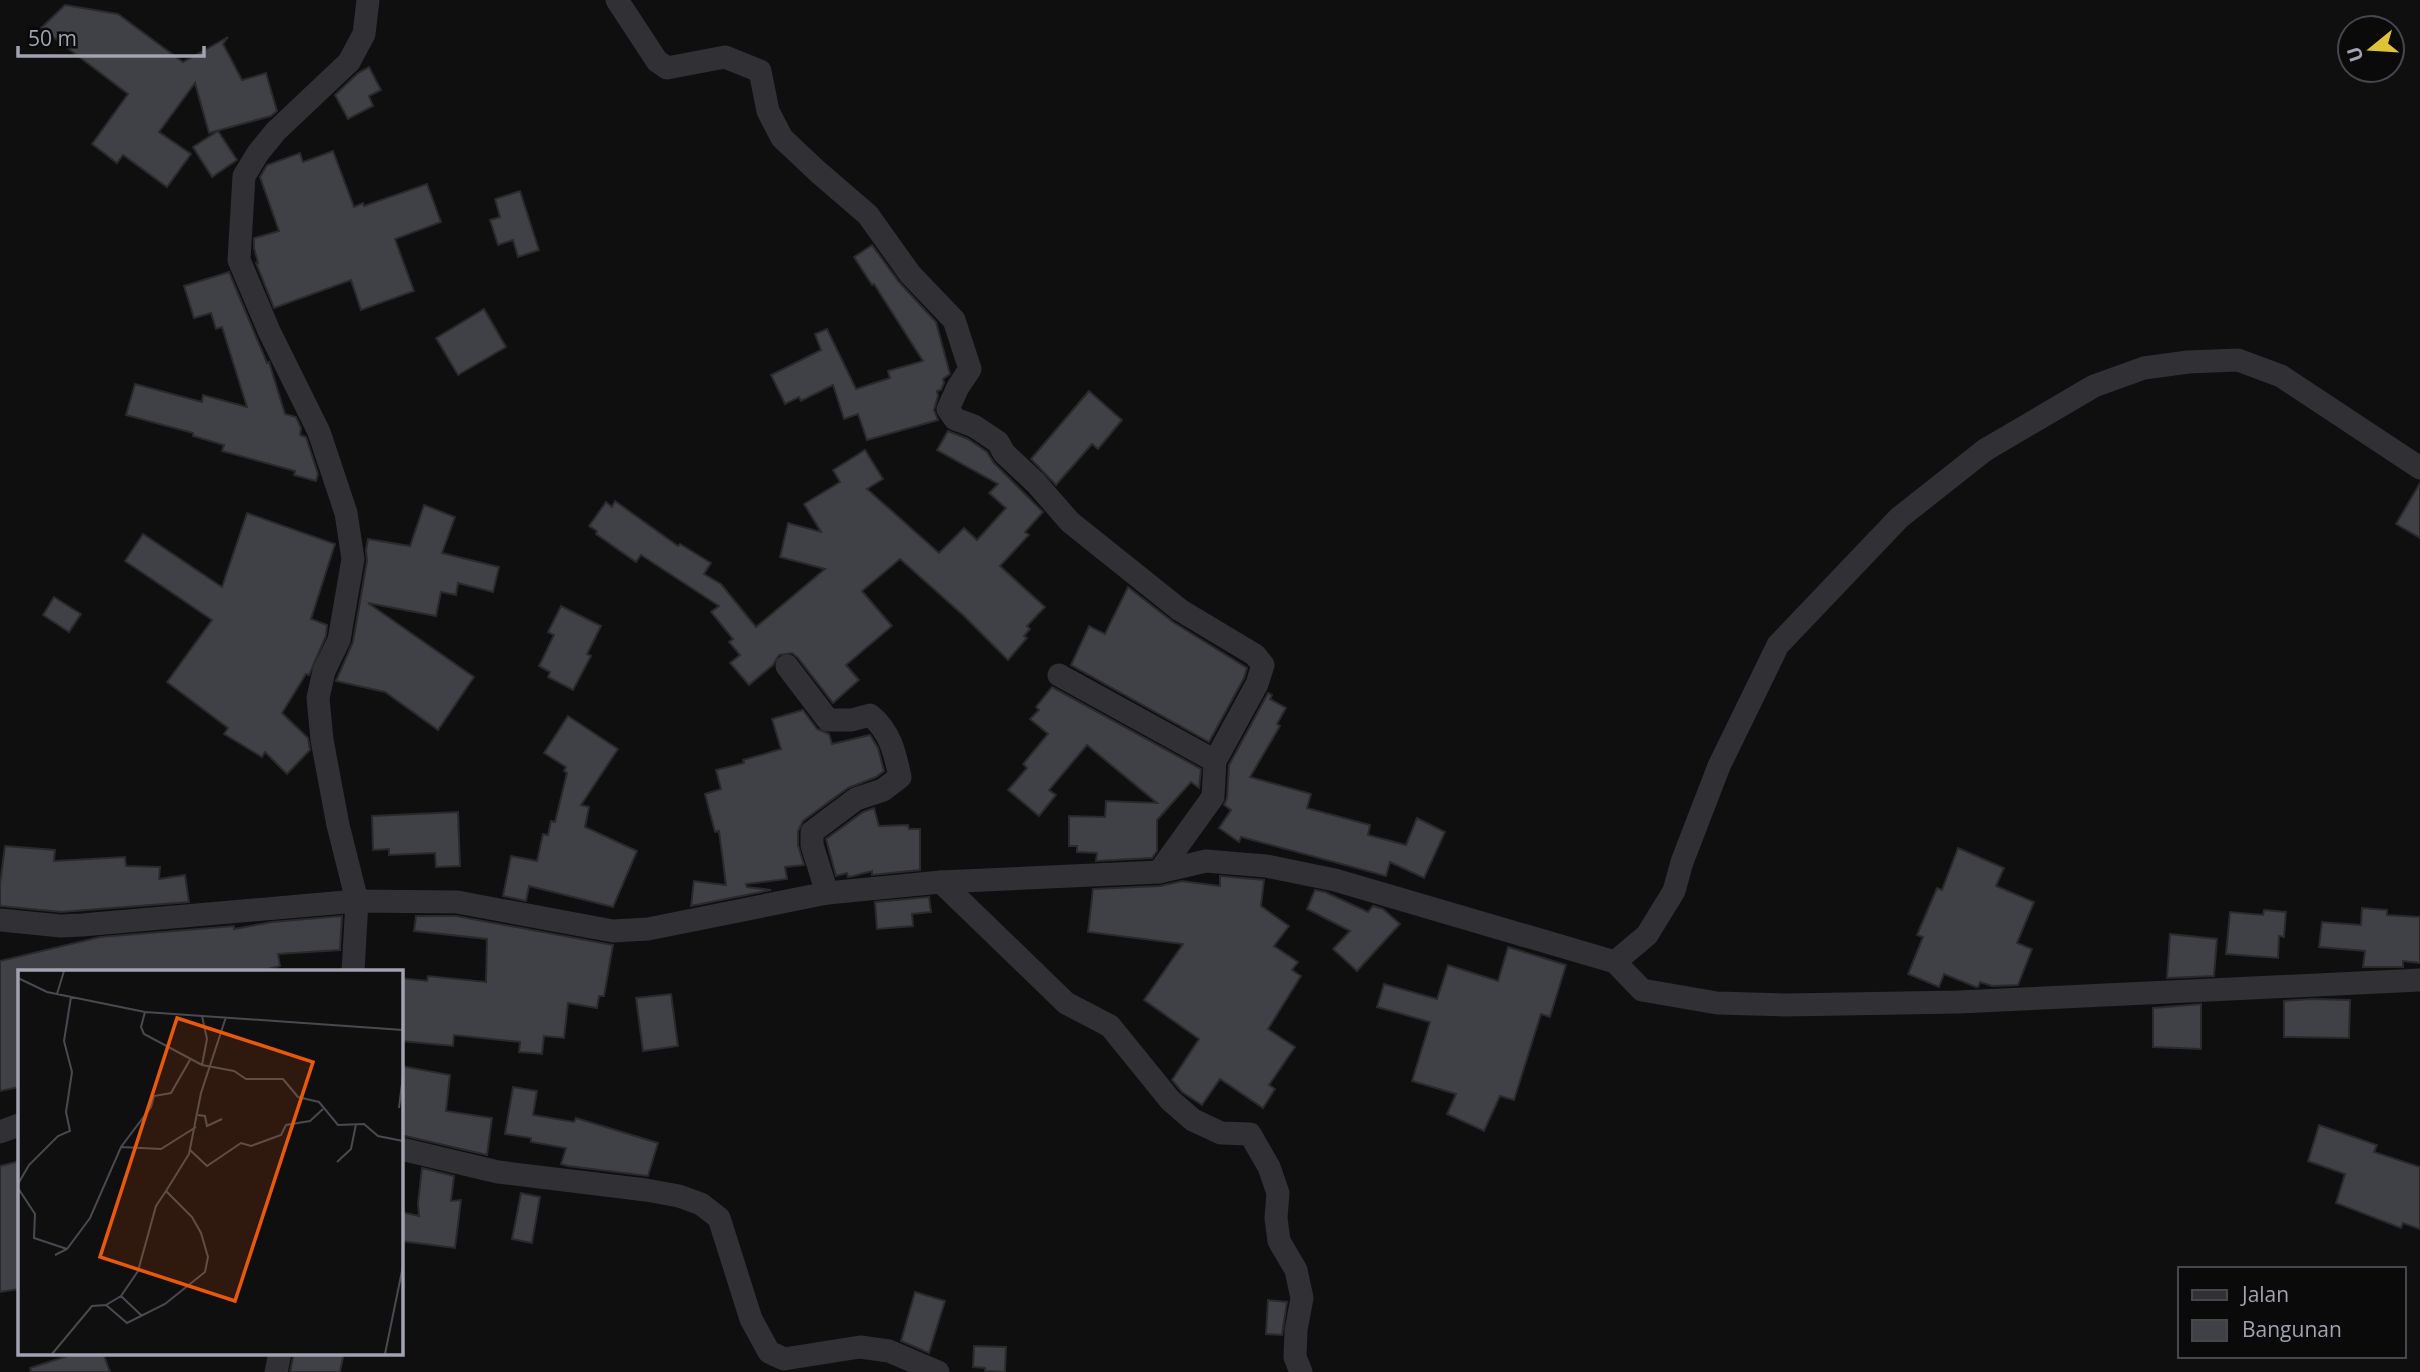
<svg xmlns="http://www.w3.org/2000/svg" width="2420" height="1372" viewBox="0 0 2420 1372" font-family="'Open Sans',sans-serif">
	<style>
		.building { fill: #404146; stroke: #2a292c; stroke-width: 2 }
		.lines { fill: none; stroke-linecap: round; stroke-linejoin: round }
		.street { stroke: #303035; stroke-width: 23 }
		.inset-road { fill: none; stroke: #494a50; stroke-width: 2 }
		.view { fill: #e8590c; fill-opacity: 0.15; stroke: #e8590c; stroke-width: 3.5 }
		.inset-edge { fill: none; stroke: #a1a3b0; stroke-width: 3.5 }
	</style>
	<rect width="100%" height="100%" fill="#0f0f10"/>
	<g class="building">
		<polygon points="65,5 118,14 183,62 228,37 223,44 242,80 266,73 277,111 271,116 209,133 195,83 159,132 191,154 167,187 123,155 117,163 92,144 128,94 41,28"/>
		<polygon points="369,67 381,90 369,96 373,106 348,119 335,95 358,73"/>
		<polygon points="218,131 237,160 212,177 193,147"/>
		<polygon points="333,151 354,207 363,203 364,206 427,184 441,222 395,239 414,291 361,310 351,280 274,308 256,263 258,263 254,248 254,238 279,231 260,177 267,165 300,153 303,162"/>
		<polygon points="520,191 539,250 518,257 513,240 498,245 490,220 500,217 495,199"/>
		<polygon points="872,245 899,282 936,322 950,374 943,379 944,383 941,390 937,391 938,396 934,410 938,420 867,440 858,414 844,419 833,385 801,401 799,397 785,404 771,375 821,350 815,334 827,329 856,389 890,378 888,371 923,361 874,284 872,285 854,257"/>
		<polygon points="229,272 267,363 269,362 285,414 296,417 301,428 300,435 306,437 318,474 316,481 294,475 295,471 222,451 224,445 193,436 193,433 126,415 135,384 202,402 203,395 247,407 222,327 216,329 211,313 194,318 184,286"/>
		<polygon points="484,309 506,347 458,375 436,338"/>
		<polygon points="1089,391 1122,420 1098,449 1092,444 1056,485 1031,459"/>
		<polygon points="948,431 968,439 987,452 994,463 1043,512 1025,532 1029,535 1000,566 1045,607 1027,626 1030,629 1024,636 1027,638 1008,660 963,615 900,559 862,591 892,626 846,665 859,680 833,703 798,658 792,653 779,655 773,665 749,685 730,663 740,655 729,642 733,639 711,612 719,606 641,555 636,562 596,534 597,531 589,526 606,502 612,507 615,501 678,546 680,544 711,563 704,574 721,584 756,627 825,569 780,557 788,523 821,532 804,504 840,482 833,470 865,450 883,479 867,489 939,553 964,528 977,540 1006,508 989,493 998,484 937,450"/>
		<polygon points="2420,483 2420,538 2396,524"/>
		<polygon points="424,505 455,517 442,553 499,567 493,592 458,583 456,595 441,592 436,616 368,603 474,677 438,730 385,692 336,681 353,642 367,561 366,550 368,539 410,546"/>
		<polygon points="247,513 335,544 311,619 327,625 326,636 309,675 306,674 282,713 308,738 310,750 287,774 265,752 262,757 224,734 228,728 167,682 212,620 125,561 143,534 222,587"/>
		<polygon points="1128,587 1173,622 1247,668 1244,678 1209,742 1071,665 1089,626 1105,634"/>
		<polygon points="54,597 81,614 69,632 43,615"/>
		<polygon points="561,606 601,626 587,654 591,656 573,690 548,677 550,672 539,666 554,635 548,632"/>
		<polygon points="1052,687 1201,769 1199,788 1191,782 1157,820 1157,851 1152,858 1096,861 1097,853 1077,852 1077,846 1069,846 1069,816 1105,817 1106,801 1157,803 1087,745 1049,790 1056,795 1039,816 1008,790 1027,768 1023,764 1048,734 1030,719 1039,710 1036,707"/>
		<polygon points="1268,693 1272,695 1270,699 1286,708 1277,724 1280,726 1250,777 1311,794 1307,808 1370,825 1368,835 1406,845 1417,818 1445,832 1424,878 1390,862 1386,876 1241,837 1239,842 1219,828 1231,810 1224,805 1227,798 1229,765"/>
		<polygon points="803,710 817,729 829,734 832,744 870,735 878,748 884,771 876,777 848,788 803,821 798,831 798,845 804,865 785,867 787,879 746,884 747,887 771,890 691,906 694,881 726,885 719,831 715,832 705,794 721,789 716,770 744,763 743,760 781,749 772,719"/>
		<polygon points="568,716 618,749 581,805 589,807 585,827 637,851 613,907 529,886 526,901 503,896 511,856 537,861 543,834 548,835 551,821 555,822 567,773 564,771 566,767 544,753"/>
		<polygon points="874,808 879,826 908,825 909,829 920,829 920,870 872,875 872,871 853,876 848,877 847,873 836,876 826,839 863,812"/>
		<polygon points="458,812 460,866 436,867 435,853 389,855 389,849 373,850 372,816"/>
		<polygon points="5,846 55,850 54,861 125,857 126,866 160,867 159,879 185,875 189,902 61,912 0,906 0,884"/>
		<polygon points="1958,848 2004,868 1996,886 2034,902 2017,943 2032,949 2018,985 1992,986 1980,982 1978,987 1976,987 1944,974 1939,987 1908,974 1923,937 1917,935 1937,888 1942,890"/>
		<polygon points="1220,876 1264,880 1261,906 1289,926 1274,946 1298,962 1292,970 1301,976 1268,1029 1295,1047 1269,1085 1275,1089 1263,1108 1220,1079 1202,1105 1182,1092 1172,1080 1199,1039 1144,1000 1183,944 1088,932 1093,889 1160,886 1182,881 1220,886"/>
		<polygon points="1315,890 1325,892 1368,912 1373,906 1383,909 1400,924 1357,971 1333,949 1350,931 1307,909"/>
		<polygon points="929,897 931,912 912,914 913,926 877,929 875,902"/>
		<polygon points="2362,908 2387,910 2387,915 2420,917 2420,963 2403,961 2403,967 2363,967 2365,951 2319,947 2322,922 2361,925"/>
		<polygon points="2264,910 2286,912 2284,937 2279,936 2278,958 2226,954 2230,912 2263,915"/>
		<polygon points="342,916 340,950 278,954 280,966 260,971 19,971 19,1087 0,1091 0,961 100,937 234,926 234,929 272,922"/>
		<polygon points="416,916 456,916 613,945 604,996 599,996 597,1008 568,1003 564,1038 544,1036 542,1054 519,1052 520,1042 454,1035 453,1046 401,1041 401,978 427,981 428,976 486,982 487,939 414,931"/>
		<polygon points="2170,934 2217,939 2214,976 2167,978"/>
		<polygon points="1508,947 1566,965 1550,1017 1541,1014 1514,1100 1500,1096 1484,1131 1447,1114 1456,1094 1412,1081 1430,1022 1377,1007 1384,984 1437,999 1448,965 1498,981"/>
		<polygon points="671,994 678,1046 643,1051 636,998"/>
		<polygon points="2311,999 2350,1000 2349,1038 2284,1037 2284,1001"/>
		<polygon points="2201,1004 2201,1049 2153,1047 2153,1008"/>
		<polygon points="401,1066 450,1075 446,1111 492,1118 487,1155 401,1135"/>
		<polygon points="513,1087 537,1091 533,1115 574,1122 576,1118 658,1143 648,1176 568,1166 561,1164 566,1148 531,1142 531,1138 505,1134"/>
		<polygon points="2319,1125 2377,1145 2374,1152 2420,1167 2420,1229 2403,1223 2401,1228 2336,1203 2345,1174 2308,1161"/>
		<polygon points="19,1161 19,1289 0,1292 0,1166"/>
		<polygon points="422,1168 454,1176 451,1201 461,1200 455,1248 401,1241 401,1212 419,1216 418,1203"/>
		<polygon points="521,1193 540,1197 532,1243 512,1239"/>
		<polygon points="915,1292 945,1301 929,1353 901,1341"/>
		<polygon points="1268,1300 1287,1302 1282,1335 1266,1334"/>
		<polygon points="974,1346 1006,1347 1005,1372 985,1371 985,1368 973,1367"/>
		<polygon points="77,1353 103,1353 110,1372 31,1372 30,1368"/>
		<polygon points="294,1353 344,1353 340,1372 290,1372"/>
	</g>
	<g class="lines">
		<g class="street">
			<polyline points="617,0 657,61 667,68 725,57 760,71 768,111 782,138 817,171 868,215 910,274 954,320 970,369 958,387 948,409 955,419 974,426 998,442 1004,453 1036,483 1070,522 1180,610 1255,655 1263,665 1257,684 1215,761 1213,797 1159,872"/>
			<path d="M787 666 828 720H852L870 715C890 731 895 753 900 777L883 790 856 799 812 832V845L827 893"/>
			<polyline points="1059,675 1215,761"/>
			<polyline points="941,882 1066,1003 1110,1026 1170,1100 1193,1120 1221,1133 1250,1134 1269,1167 1278,1193 1276,1218 1279,1241 1296,1270 1302,1298 1296,1330 1295,1357 1301,1372"/>
			<polyline points="0,920 61,926 82,925 357,901 457,902 613,931 648,929 827,893 941,882 1159,872 1206,861 1266,866 1335,880 1615,962 1647,935 1674,891 1682,862 1719,766 1778,645 1899,518 1985,450 2094,386 2144,368 2188,362 2238,360 2281,376 2420,468"/>
			<polyline points="1615,962 1642,990 1717,1003 1786,1005 1959,1002 2420,980"/>
			<polyline points="353,971 357,901 338,825 322,740 318,698 324,671 339,640 353,559 346,513 319,432 269,331 239,260 244,176 258,153 276,131 349,62 364,34 368,0"/>
			<polyline points="0,1132 19,1125"/>
			<polyline points="401,1149 498,1172 646,1190 679,1196 701,1204 719,1218 751,1319 769,1352 784,1359 860,1347 889,1351 938,1372"/>
			<polyline points="276,1372 280,1353"/>
		</g>
	</g>
	<g transform="translate(18 970)">
		<rect width="385" height="385" fill="#0f0f10"/>
		<path class="inset-road" d="M0 8 29 22 127 42 385 60M39 24 46 1M127 42 123 57 126 64 184 95 216 101 228 109H265L280 127 301 132 320 155 346 154 360 166 385 171M184 95 189 69 184 46M381 138 385 105M180 145 187 146 189 156 204 149M103 177 143 179 178 157M172 180 189 196 223 173 233 176 263 165 268 155 292 151 305 139M319 192 333 179 338 154M0 214 11 195 40 166 52 161 48 142 54 102 46 71 53 27M0 218 17 244 16 268 49 279M37 285 49 279 72 248 103 177 133 137 136 126 153 123 173 88M103 326 124 346M88 335 103 326 120 301 138 236 148 221M34 384 74 336 88 335 109 353 147 334 187 302 190 287 183 263 174 247 148 221 171 184 183 123 208 47M367 384 385 296"/>
		<path class="view" d="M159 48 295 92 217 331 82 287Z"/>
		<rect width="385" height="385" class="inset-edge"/>
	</g>
	<rect x="2178" y="1267" width="228" height="91" fill="#0a0a0b" stroke="#46474d" stroke-width="2"/>
	<rect x="2192" y="1290" width="35" height="10" fill="#303035" stroke="#46474d" stroke-width="2"/>
	<text x="2242" y="1302" font-size="21" fill="#a1a3b0">Jalan</text>
	<rect x="2192" y="1320" width="35" height="21" fill="#404146" stroke="#46474d" stroke-width="2"/>
	<text x="2242" y="1337" font-size="21" fill="#a1a3b0">Bangunan</text>
	<g transform="translate(2371 49) rotate(252)"><circle r="33" fill="#0a0a0b" stroke="#46474d" stroke-width="2"/>
	<path d="M0-5L12 26L0 18L-12 26Z" fill="#dec339"/>
	<text y="-10" font-size="19" font-weight="bold" text-anchor="middle" fill="#a1a3b0">U</text>
	</g>
	<path d="M18 46v10h186v-10" fill="none" stroke="#a1a3b0" stroke-width="3.5"/>
	<text x="28" y="46" font-size="21" fill="#a1a3b0" stroke="#0a0a0b" stroke-width="5" paint-order="stroke">50 m</text>
</svg>
